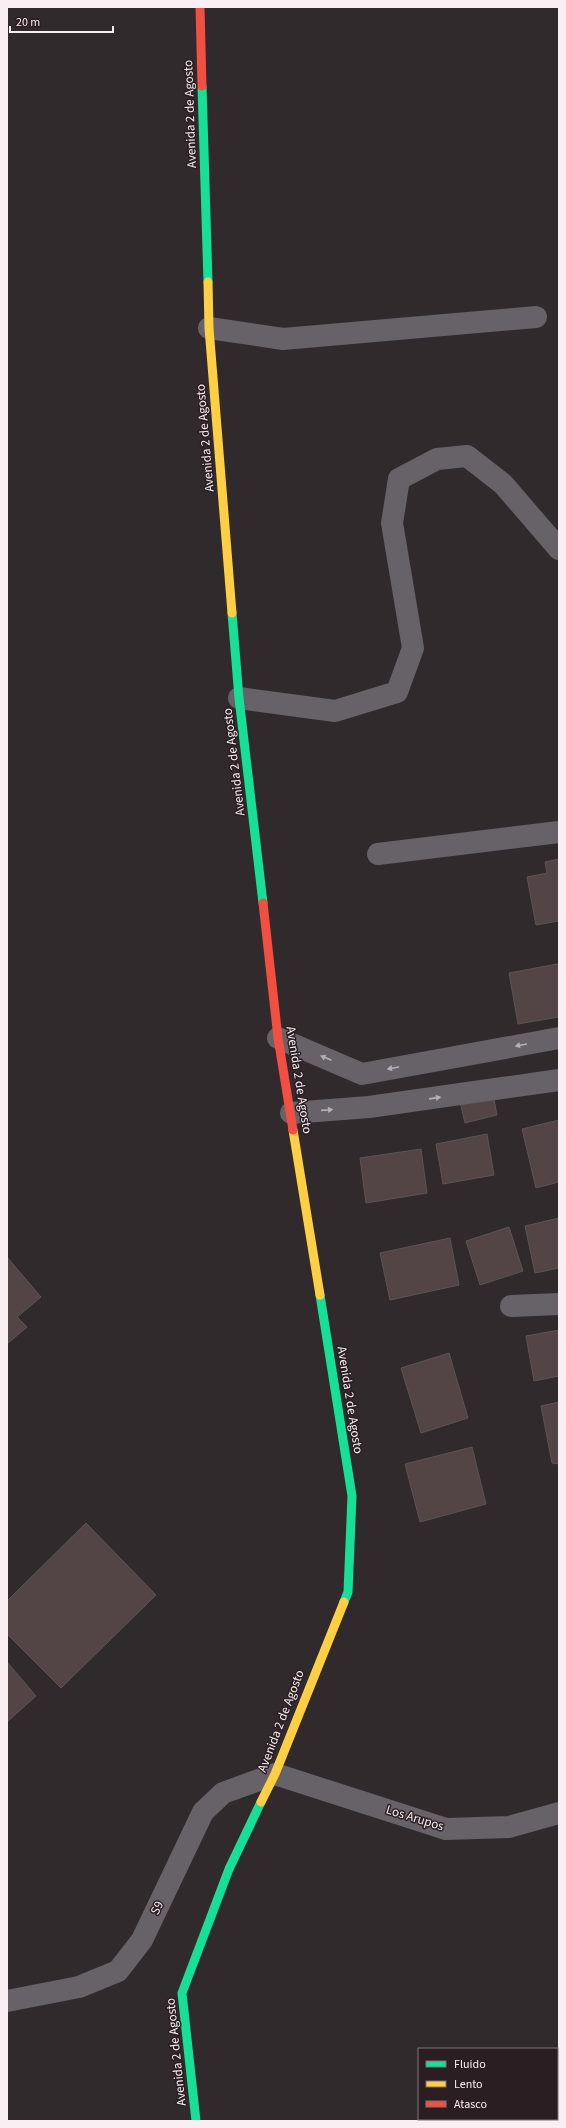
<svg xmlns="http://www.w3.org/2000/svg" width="566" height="2128" viewBox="0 0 566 2128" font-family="'Source Sans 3',sans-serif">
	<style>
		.building { fill: #534545; stroke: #5b5455 }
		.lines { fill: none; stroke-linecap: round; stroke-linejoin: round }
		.street { stroke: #676168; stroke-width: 22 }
		.fast { stroke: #16e098; stroke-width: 9 }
		.slow { stroke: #ffcf43; stroke-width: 9 }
		.jam { stroke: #f24e42; stroke-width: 9 }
		.oneway { fill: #b7afb4 }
		.labels { text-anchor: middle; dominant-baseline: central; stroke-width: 3; stroke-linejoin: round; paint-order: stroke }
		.street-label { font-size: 13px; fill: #f9eff3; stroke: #2a1e23 }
	</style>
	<rect width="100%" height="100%" fill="#312a2d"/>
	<g class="building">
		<polygon points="559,859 559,921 536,925 527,877 547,873 545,862"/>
		<polygon points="557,964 559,964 559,1017 518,1024 509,973"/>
		<polygon points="493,1094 497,1115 465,1123 460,1102"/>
		<polygon points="559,1120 559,1182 536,1188 522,1129"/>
		<polygon points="487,1134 494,1175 443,1184 436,1144"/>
		<polygon points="421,1149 427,1193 366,1203 360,1158"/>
		<polygon points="559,1218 559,1268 535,1273 525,1226"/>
		<polygon points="509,1227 523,1271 480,1285 466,1241"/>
		<polygon points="450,1238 459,1285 390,1300 380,1253"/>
		<polygon points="7,1257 41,1297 17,1317 27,1327 7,1344"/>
		<polygon points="559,1330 559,1376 534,1381 526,1336"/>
		<polygon points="449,1353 468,1418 421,1433 401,1368"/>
		<polygon points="559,1402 559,1464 552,1463 541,1406"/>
		<polygon points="472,1447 486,1504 420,1522 405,1464"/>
		<polygon points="86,1523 156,1595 61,1688 7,1634 7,1601"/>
		<polygon points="7,1662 36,1696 7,1722"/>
	</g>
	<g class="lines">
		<g class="street">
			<polyline points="209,328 283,339 536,317"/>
			<polyline points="239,698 335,711 397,692 413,648 392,523 399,479 437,459 467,456 503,484 559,549"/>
			<polyline points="378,854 559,832"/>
			<polyline points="278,1038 362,1074 559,1038"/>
			<polyline points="291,1113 369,1107 559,1080"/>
			<polyline points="511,1306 559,1304"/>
			<polyline points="7,2001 79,1987 118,1971 142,1940 203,1812 223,1793 275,1774 446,1829 509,1827 559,1813"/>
		</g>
		<g class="fast">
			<polyline points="202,86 208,282"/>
			<polyline points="232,613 239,698 263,903"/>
			<polyline points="320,1295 352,1496 348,1592 344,1602"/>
			<polyline points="196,2121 182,1993 229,1869 261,1802"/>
		</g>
		<g class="slow">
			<polyline points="208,282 209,328 232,613"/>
			<polyline points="293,1130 320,1295"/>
			<polyline points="261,1802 275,1774 344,1602"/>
		</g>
		<g class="jam">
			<polyline points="200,7 202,86"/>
			<polyline points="263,903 278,1038 293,1130"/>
		</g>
	</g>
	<defs><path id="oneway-solid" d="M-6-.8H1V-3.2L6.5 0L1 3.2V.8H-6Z"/></defs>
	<g class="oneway">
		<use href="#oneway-solid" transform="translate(521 1045) rotate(170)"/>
		<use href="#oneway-solid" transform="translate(326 1058) rotate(-157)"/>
		<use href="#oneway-solid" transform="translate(393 1068) rotate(170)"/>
		<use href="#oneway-solid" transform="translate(435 1098) rotate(-8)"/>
		<use href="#oneway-solid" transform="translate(327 1110) rotate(-4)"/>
	</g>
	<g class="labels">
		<g class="street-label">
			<text transform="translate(190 114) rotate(-92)">Avenida 2 de Agosto</text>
			<text transform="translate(205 438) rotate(-95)">Avenida 2 de Agosto</text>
			<text transform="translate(234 762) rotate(-97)">Avenida 2 de Agosto</text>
			<text transform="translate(299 1080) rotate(81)">Avenida 2 de Agosto</text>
			<text transform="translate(350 1400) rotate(81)">Avenida 2 de Agosto</text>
			<text transform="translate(281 1721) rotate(-69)">Avenida 2 de Agosto</text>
			<text transform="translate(415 1818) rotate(17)">Los Arupos</text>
			<text transform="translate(157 1908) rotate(-64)">S9</text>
			<text transform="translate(176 2052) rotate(-96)">Avenida 2 de Agosto</text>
		</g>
	</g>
	<rect width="566" height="2128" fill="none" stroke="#f9eff3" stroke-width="16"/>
	<rect x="418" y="2048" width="140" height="72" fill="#2a1e23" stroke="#7d7276"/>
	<rect x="426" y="2061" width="20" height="6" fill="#16e098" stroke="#7d7276"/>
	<text x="454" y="2068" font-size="12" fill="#f9eff3">Fluido</text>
	<rect x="426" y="2081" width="20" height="6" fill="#ffcf43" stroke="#7d7276"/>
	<text x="454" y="2088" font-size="12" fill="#f9eff3">Lento</text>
	<rect x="426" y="2101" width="20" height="6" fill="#f24e42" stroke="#7d7276"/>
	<text x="454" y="2108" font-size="12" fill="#f9eff3">Atasco</text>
	<path d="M10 26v6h103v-6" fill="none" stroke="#f9eff3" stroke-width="2"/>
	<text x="16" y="26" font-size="12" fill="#f9eff3" stroke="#2a1e23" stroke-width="3" paint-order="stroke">20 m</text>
</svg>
